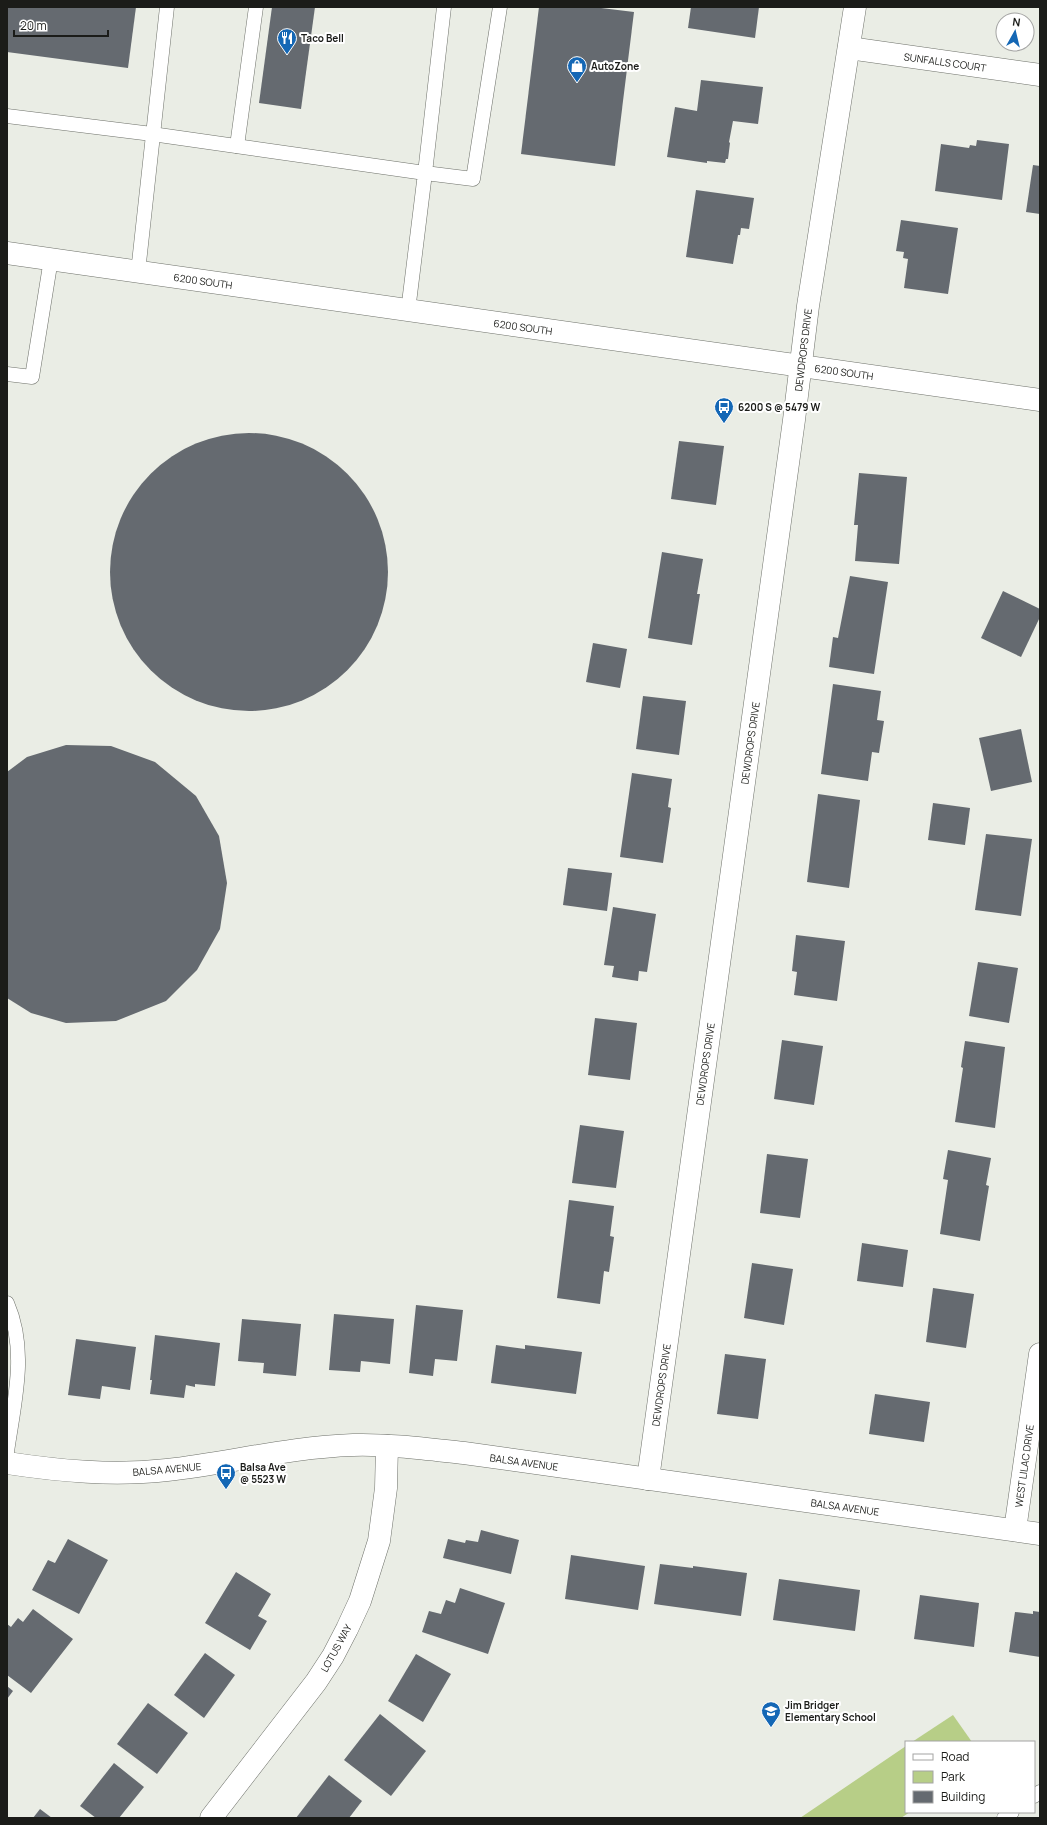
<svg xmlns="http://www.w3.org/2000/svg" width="1047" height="1825" viewBox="0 0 1047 1825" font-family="Manrope,sans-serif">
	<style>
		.green { fill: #b7ce87 }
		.building { fill: #656a70 }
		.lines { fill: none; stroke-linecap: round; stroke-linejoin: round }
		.service-casing { stroke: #6e716a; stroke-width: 15 }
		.minor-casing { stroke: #6e716a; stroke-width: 23 }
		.secondary-casing { stroke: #6e716a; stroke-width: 23 }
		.service { stroke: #fff; stroke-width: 14 }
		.minor { stroke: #fff; stroke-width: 22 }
		.secondary { stroke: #fff; stroke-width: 22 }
		.labels { text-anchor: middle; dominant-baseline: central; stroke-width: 4; stroke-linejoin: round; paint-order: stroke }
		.poi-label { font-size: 10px; font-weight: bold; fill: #1b1c19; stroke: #fff; text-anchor: start }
		.street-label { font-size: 10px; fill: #1b1c19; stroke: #fff }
	</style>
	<rect width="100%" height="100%" fill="#eaede5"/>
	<g class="green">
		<polygon points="953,1715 972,1742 912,1742"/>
		<polygon points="906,1746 906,1812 910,1812 901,1818 800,1818"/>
	</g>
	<g class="building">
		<polygon points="7,7 136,7 128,68 7,52"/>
		<polygon points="272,7 315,7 301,109 259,103"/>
		<polygon points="539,7 593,7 634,12 615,166 521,154"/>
		<polygon points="691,7 759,7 755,38 688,28"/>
		<polygon points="701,80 763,87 758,124 733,121 729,142 730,143 728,159 726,159 725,163 707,161 707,163 667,157 675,107 697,111"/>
		<polygon points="977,140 1009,144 1002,200 935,191 941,144 969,148 970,145 976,146"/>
		<polygon points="1033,165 1040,166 1040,214 1026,212"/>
		<polygon points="696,190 754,198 749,229 741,228 740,235 738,235 733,264 686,257"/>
		<polygon points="901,220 958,228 948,294 904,288 908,259 903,258 904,252 896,251"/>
		<circle cx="249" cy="572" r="139"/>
		<polygon points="679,441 724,446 716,505 671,499"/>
		<polygon points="859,473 907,477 899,564 855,561 858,525 854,525"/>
		<polygon points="662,552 703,559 697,594 700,594 692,645 648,638"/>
		<polygon points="850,576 888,582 874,674 829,667 833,637 838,638"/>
		<polygon points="1003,591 1040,609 1040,617 1021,657 981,638"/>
		<polygon points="593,643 627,649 620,688 586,682"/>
		<polygon points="833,684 881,691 877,720 884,721 879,753 872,752 868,781 821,774"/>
		<polygon points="643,696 686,701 679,755 636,749"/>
		<polygon points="1021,729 1032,782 991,791 979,738"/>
		<polygon points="66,745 111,746 155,762 196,796 219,836 227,883 220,929 197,970 166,1001 116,1021 66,1023 31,1013 7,998 7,772 27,757"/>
		<polygon points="632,773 672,779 668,807 671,808 663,863 620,857"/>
		<polygon points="818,794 860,800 849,888 807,882"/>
		<polygon points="933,803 970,808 965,845 928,840"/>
		<polygon points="986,834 1032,839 1021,916 975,910"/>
		<polygon points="568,868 612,873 607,911 563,905"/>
		<polygon points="613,907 656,914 647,972 639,971 638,981 612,977 614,966 604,965"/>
		<polygon points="796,935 845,941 837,1001 794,995 797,972 792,971"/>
		<polygon points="978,962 1018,968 1009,1023 969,1016"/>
		<polygon points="595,1018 637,1023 630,1080 588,1075"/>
		<polygon points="782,1040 823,1046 814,1105 774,1099"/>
		<polygon points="965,1041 1005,1047 995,1128 955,1122 963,1068 961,1067"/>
		<polygon points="580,1125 624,1131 616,1188 572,1183"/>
		<polygon points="948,1150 991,1158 986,1185 989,1186 980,1241 940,1234 948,1180 943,1179"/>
		<polygon points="767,1154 808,1159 800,1218 760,1213"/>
		<polygon points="569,1200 614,1206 610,1236 614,1237 609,1272 604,1271 600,1304 557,1298"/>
		<polygon points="862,1243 908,1250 903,1287 857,1281"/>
		<polygon points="752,1263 793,1269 784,1325 744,1318"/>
		<polygon points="933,1288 974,1294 966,1348 926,1342"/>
		<polygon points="416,1305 463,1310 457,1361 435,1359 433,1376 409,1373"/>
		<polygon points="334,1314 394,1319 390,1364 361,1361 360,1372 329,1370"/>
		<polygon points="242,1319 301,1324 296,1376 263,1373 264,1363 238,1361"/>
		<polygon points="155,1335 220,1343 215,1386 195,1384 195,1387 186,1385 184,1398 150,1394 152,1380 150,1380"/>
		<polygon points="76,1339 136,1347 130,1390 102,1386 100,1399 68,1395"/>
		<polygon points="496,1345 525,1349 525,1345 582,1352 576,1394 491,1383"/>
		<polygon points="725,1354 766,1359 758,1419 717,1414"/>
		<polygon points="875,1394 930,1402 924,1442 869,1434"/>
		<polygon points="481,1530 519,1540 511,1574 443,1558 448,1539 465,1543 466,1540 478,1542"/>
		<polygon points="68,1539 108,1560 79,1614 32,1590 48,1560 55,1563"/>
		<polygon points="571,1555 645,1566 638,1610 565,1599"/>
		<polygon points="660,1564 693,1568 693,1566 747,1573 741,1616 654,1604"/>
		<polygon points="236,1572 271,1594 258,1616 267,1621 250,1650 205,1623"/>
		<polygon points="779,1579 860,1590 855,1631 773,1620"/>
		<polygon points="460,1588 505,1603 488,1654 422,1632 429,1611 441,1614 446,1600 455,1603"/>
		<polygon points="920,1595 979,1603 974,1647 914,1639"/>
		<polygon points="33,1609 73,1639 31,1693 7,1675 7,1624 11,1627 18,1618 23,1622"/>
		<polygon points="1033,1611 1040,1612 1040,1657 1009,1652 1015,1612 1033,1614"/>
		<polygon points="205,1653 235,1675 204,1718 174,1695"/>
		<polygon points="416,1654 451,1674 423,1722 388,1701"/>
		<polygon points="7,1686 13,1691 7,1699"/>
		<polygon points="148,1703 188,1733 157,1774 117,1744"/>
		<polygon points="380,1714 426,1751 391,1796 344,1760"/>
		<polygon points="114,1763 144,1787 119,1818 96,1818 80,1806"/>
		<polygon points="329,1775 362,1801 349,1818 296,1818"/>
		<polygon points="40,1809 52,1818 33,1818"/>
	</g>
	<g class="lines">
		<g class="service-casing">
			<g id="service">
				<polyline points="444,7 425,173 473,179 500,7"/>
				<polyline points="7,116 152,134 425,173 408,311"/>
				<polyline points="237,146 256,7"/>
				<polyline points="138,272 167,7"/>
				<polyline points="7,374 32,377 51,259"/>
				<path d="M7 1303C28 1351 14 1402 7 1452"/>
				<polyline points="1034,1796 1040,1792"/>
				<polyline points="1004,1818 1012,1812"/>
			</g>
		</g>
		<g class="minor-casing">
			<g id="minor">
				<polyline points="849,48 1040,75"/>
				<path d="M7 1463C60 1471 113 1476 167 1470 229 1463 290 1447 353 1445 390 1444 427 1449 464 1453L1040 1534"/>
				<polyline points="648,1479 794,420 808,306 855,7"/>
				<polyline points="1015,1530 1040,1354"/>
				<polyline points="211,1818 316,1682 333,1656 347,1629 360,1601 379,1541 386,1488 387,1446"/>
			</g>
		</g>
		<g class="secondary-casing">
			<polyline id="secondary" points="7,253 1040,400"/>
		</g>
		<use href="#service" class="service"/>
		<use href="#minor" class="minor"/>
		<use href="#secondary" class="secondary"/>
	</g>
	<defs>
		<g id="restaurant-pin" transform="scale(1)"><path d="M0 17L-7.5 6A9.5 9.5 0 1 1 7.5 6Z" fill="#1467b5" stroke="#fff"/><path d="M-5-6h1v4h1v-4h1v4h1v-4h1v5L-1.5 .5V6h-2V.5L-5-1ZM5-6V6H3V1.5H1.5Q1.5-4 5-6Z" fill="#fff"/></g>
		<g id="shop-pin" transform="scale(1)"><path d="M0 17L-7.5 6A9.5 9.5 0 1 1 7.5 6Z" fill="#1467b5" stroke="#fff"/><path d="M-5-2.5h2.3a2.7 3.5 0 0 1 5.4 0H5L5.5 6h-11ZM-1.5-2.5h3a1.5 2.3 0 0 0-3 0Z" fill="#fff"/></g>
		<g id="bus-pin" transform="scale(1)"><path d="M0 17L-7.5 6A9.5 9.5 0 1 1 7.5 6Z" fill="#1467b5" stroke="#fff"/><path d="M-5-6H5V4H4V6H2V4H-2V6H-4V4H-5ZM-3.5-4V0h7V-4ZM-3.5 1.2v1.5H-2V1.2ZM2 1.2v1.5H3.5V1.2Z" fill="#fff"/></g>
		<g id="school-pin" transform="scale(1)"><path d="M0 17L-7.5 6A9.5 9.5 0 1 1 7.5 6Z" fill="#1467b5" stroke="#fff"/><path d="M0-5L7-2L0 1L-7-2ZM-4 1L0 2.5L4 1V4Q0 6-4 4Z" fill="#fff"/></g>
	</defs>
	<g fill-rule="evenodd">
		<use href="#restaurant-pin" x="287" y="38"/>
		<use href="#shop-pin" x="577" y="66"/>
		<use href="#bus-pin" x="724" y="407"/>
		<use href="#bus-pin" x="226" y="1473"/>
		<use href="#school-pin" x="771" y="1711"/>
	</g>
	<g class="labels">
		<g class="poi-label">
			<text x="301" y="38">Taco Bell</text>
			<text x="591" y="66">AutoZone</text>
			<text x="738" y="407">6200 S @ 5479 W</text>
			<text x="240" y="1467">Balsa Ave<tspan x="240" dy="12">@ 5523 W</tspan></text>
			<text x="785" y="1705">Jim Bridger<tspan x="785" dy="12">Elementary School</tspan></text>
		</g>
		<g class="street-label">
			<text transform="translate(945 62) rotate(8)">SUNFALLS COURT</text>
			<text transform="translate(203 281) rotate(8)">6200 SOUTH</text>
			<text transform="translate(523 327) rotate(8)">6200 SOUTH</text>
			<text transform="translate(803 350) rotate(-83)">DEWDROPS DRIVE</text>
			<text transform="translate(844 372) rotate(8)">6200 SOUTH</text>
			<text transform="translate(750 743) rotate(-82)">DEWDROPS DRIVE</text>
			<text transform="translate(705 1064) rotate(-82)">DEWDROPS DRIVE</text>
			<text transform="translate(661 1385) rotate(-82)">DEWDROPS DRIVE</text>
			<text transform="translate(524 1462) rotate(8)">BALSA AVENUE</text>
			<text transform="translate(1024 1466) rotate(-82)">WEST LILAC DRIVE</text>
			<text transform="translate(167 1469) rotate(-5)">BALSA AVENUE</text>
			<text transform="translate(845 1507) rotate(8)">BALSA AVENUE</text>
			<text transform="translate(336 1648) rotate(-61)">LOTUS WAY</text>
		</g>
	</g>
	<rect width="1047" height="1825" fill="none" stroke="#1b1c19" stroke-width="16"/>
	<rect x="905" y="1741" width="130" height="72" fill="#ffffff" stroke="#a4a4a3"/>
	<rect x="913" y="1754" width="20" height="6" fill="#ffffff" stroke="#a4a4a3"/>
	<text x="941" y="1761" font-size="12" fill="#1b1c19">Road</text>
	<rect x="913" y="1771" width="20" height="12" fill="#b7ce87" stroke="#a4a4a3"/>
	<text x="941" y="1781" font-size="12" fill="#1b1c19">Park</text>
	<rect x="913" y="1791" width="20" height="12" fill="#656a70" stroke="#a4a4a3"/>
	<text x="941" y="1801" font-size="12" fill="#1b1c19">Building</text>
	<g transform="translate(1015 32) rotate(8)"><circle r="19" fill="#ffffff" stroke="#a4a4a3"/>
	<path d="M0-3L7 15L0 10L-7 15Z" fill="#1467b5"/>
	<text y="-6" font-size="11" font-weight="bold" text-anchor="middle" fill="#1b1c19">N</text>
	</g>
	<path d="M14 30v6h94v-6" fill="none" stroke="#1b1c19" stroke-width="2"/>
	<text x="20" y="30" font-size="12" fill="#1b1c19" stroke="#ffffff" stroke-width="3" paint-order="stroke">20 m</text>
</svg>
